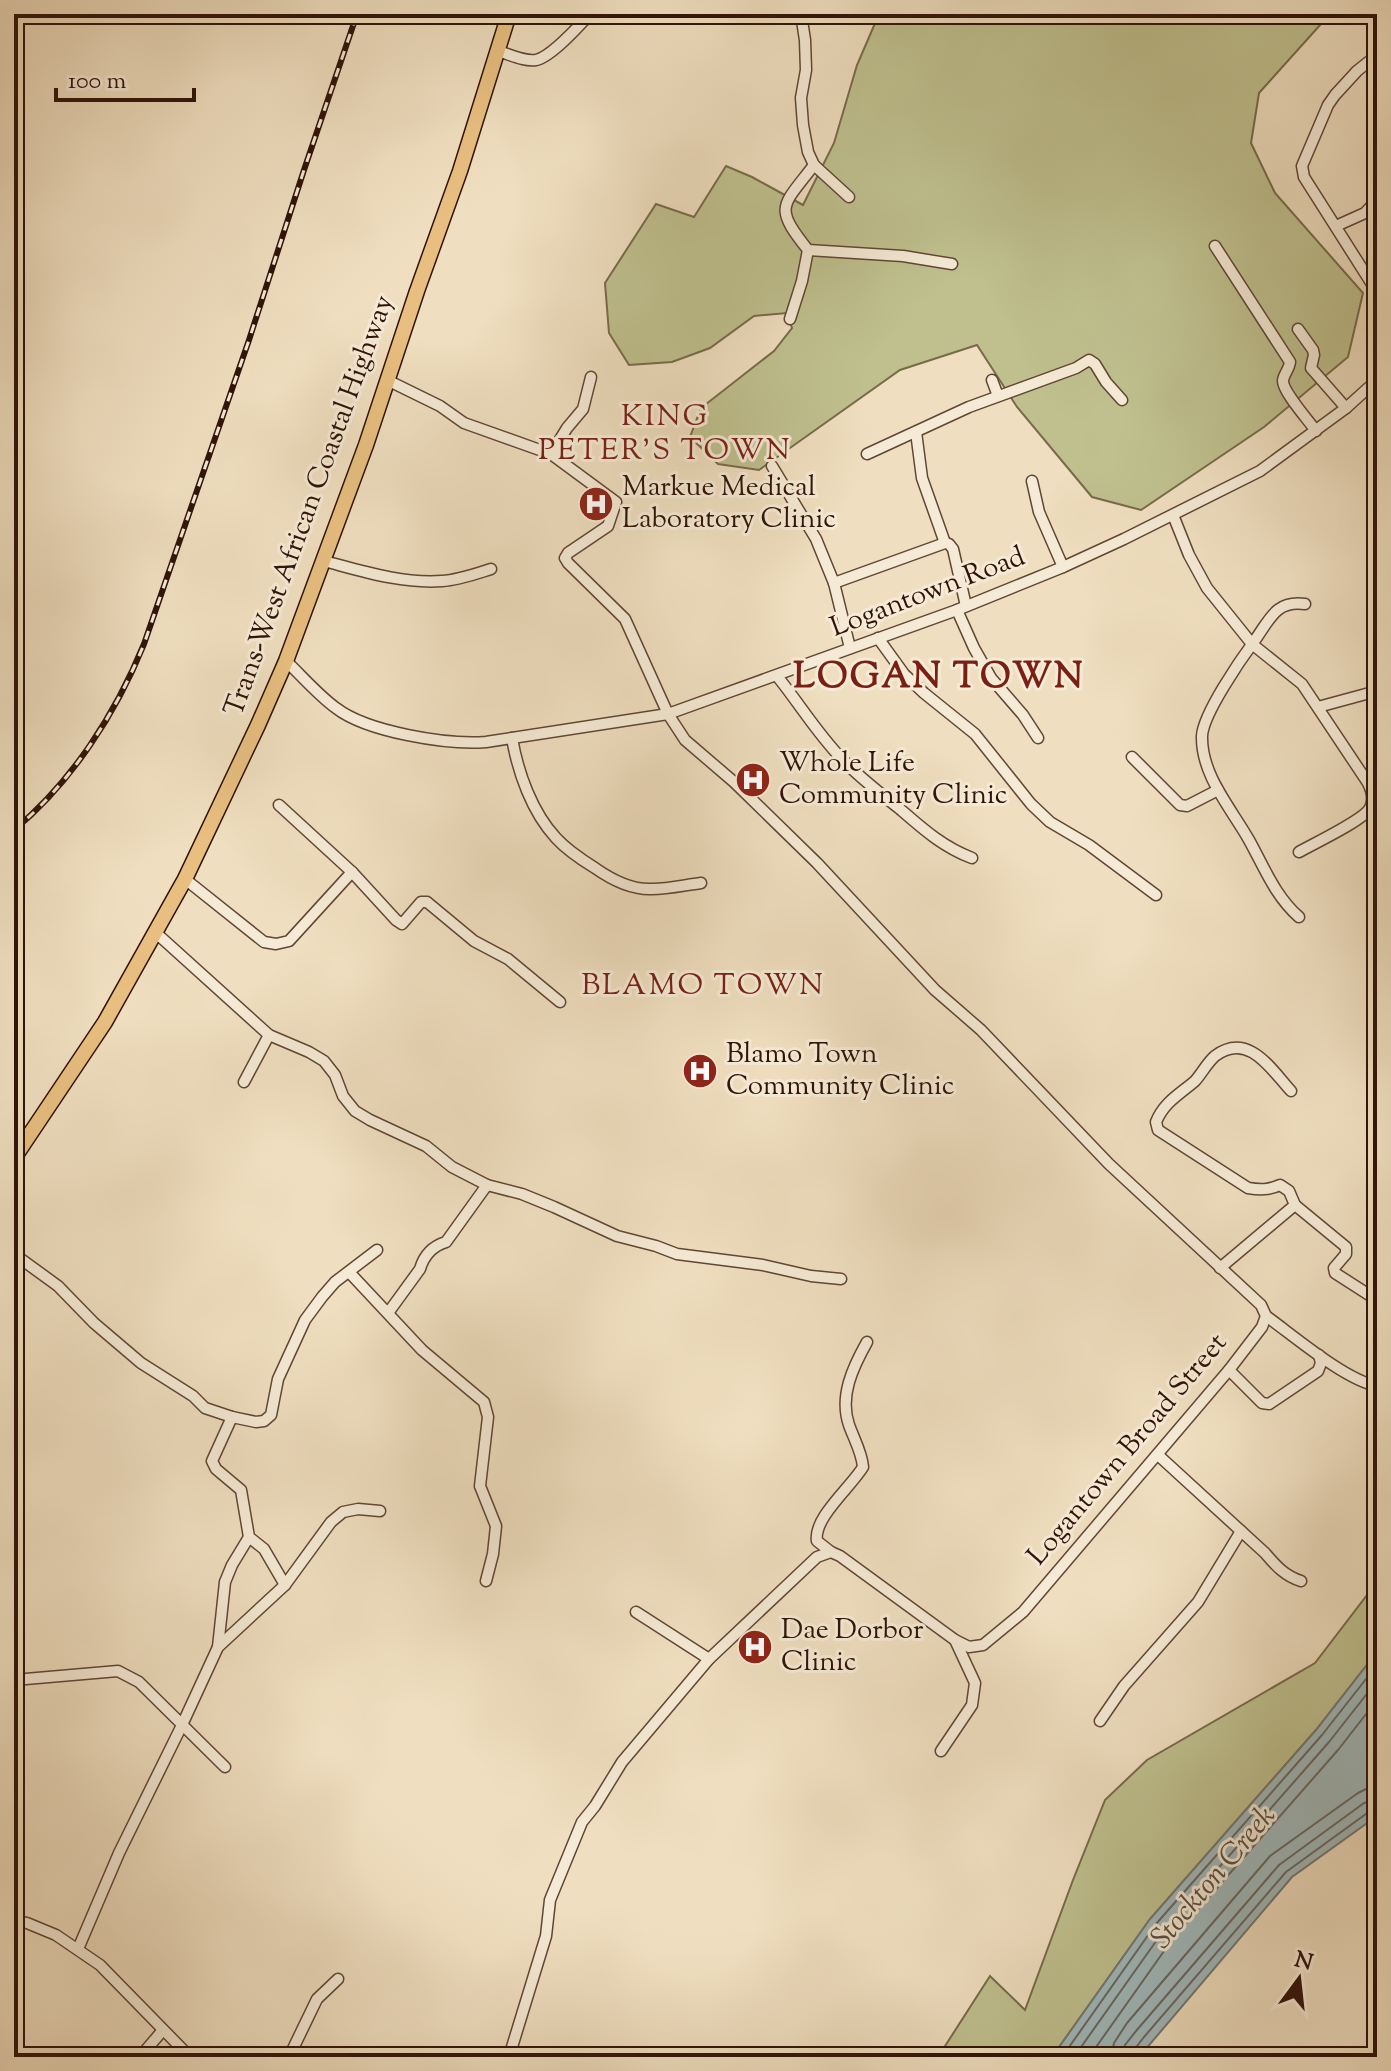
<svg xmlns="http://www.w3.org/2000/svg" width="1391" height="2071" viewBox="0 0 1391 2071" font-family="'Sorts Mill Goudy',serif">
	<style>
		.green { fill: #bfc08e; stroke: #786a4b; stroke-width: 2 }
		.water { fill: #9fb9bc; stroke: #737774; stroke-width: 2 }
		.lines { fill: none; stroke-linecap: round; stroke-linejoin: round }
		.shore { stroke: #686662; stroke-width: 2 }
		.minor-casing { stroke: #604636; stroke-width: 13 }
		.highway-casing { stroke: #301308; stroke-width: 17 }
		.minor { stroke: #f5ead5; stroke-width: 10 }
		.highway { stroke: #e8bf80; stroke-width: 14 }
		.rail-casing { stroke: #301308; stroke-width: 6 }
		.rail { stroke: #f5ead5; stroke-width: 3; stroke-dasharray: 9; stroke-linecap: butt }
		.labels { text-anchor: middle; dominant-baseline: central; stroke-width: 6; stroke-linejoin: round; paint-order: stroke }
		.poi-label { font-size: 28px; fill: #301308; stroke: #f5ead5; text-anchor: start }
		.street-label { font-size: 28px; fill: #301308; stroke: #f5ead5 }
		.neighbourhood-label { font-size: 30px; letter-spacing: 2px; fill: #7a1f14; stroke: #f5ead5 }
		.water-label { font-size: 30px; font-style: italic; fill: #574d47; stroke: #f5ead5 }
		.district-label { font-size: 36px; font-weight: bold; letter-spacing: 2px; fill: #7a1f14; stroke: #f5ead5 }
	</style>
	<rect width="100%" height="100%" fill="#efdebf"/>
	<filter id="stains"><feTurbulence type="fractalNoise" baseFrequency=".0025" numOctaves="4"/><feColorMatrix values="0 0 0 0 .2 0 0 0 0 .09 0 0 0 0 .02 0 0 0 .5 -.17"/></filter>
	<radialGradient id="worn" r=".72"><stop offset=".6" stop-color="#630" stop-opacity="0"/><stop offset="1" stop-color="#630" stop-opacity=".3"/></radialGradient>
	<g class="green">
		<polygon points="879,14 1330,14 1259,93 1251,143 1275,193 1363,293 1348,357 1264,427 1141,510 1092,497 1017,407 977,345 900,370 759,470 718,464 690,437 701,408 774,351 792,328 787,313 754,316 710,348 672,362 629,365 609,333 605,283 656,204 694,217 726,166 752,177 803,205 834,143 857,65"/>
		<polygon points="1377,1582 1377,1652 1316,1730 1150,1919 1052,2057 938,2057 990,1976 1025,2010 1073,1880 1105,1800 1147,1760 1315,1663"/>
	</g>
	<polygon class="water" points="1377,1652 1377,1816 1292,1877 1139,2057 1052,2057 1150,1919 1316,1730"/>
	<g class="lines">
		<g class="shore">
			<polyline points="1062,2057 1156,1924 1322,1735 1377,1665"/>
			<polyline points="1074,2057 1164,1930 1329,1742 1377,1681"/>
			<polyline points="1089,2057 1174,1937 1338,1750 1377,1700"/>
			<polyline points="1111,2057 1114,2043 1127,2023 1270,1856 1358,1793 1366,1789 1377,1788"/>
			<polyline points="1123,2057 1125,2045 1136,2031 1279,1865 1364,1803 1377,1800"/>
			<polyline points="1133,2057 1134,2050 1144,2037 1286,1872 1370,1811 1377,1810"/>
		</g>
		<g class="minor-casing">
			<g id="minor">
				<polyline points="801,14 805,40 806,70 801,98 803,125 808,152 814,165 849,197"/>
				<path d="M498 51C509 54 524 62 536 60 551 57 579 26 590 14"/>
				<polyline points="1377,55 1357,71 1335,95 1328,105 1302,166 1304,177 1377,292"/>
				<path d="M814 165C782 207 773 206 808 250L903 256 952 264"/>
				<polyline points="1336,226 1365,213 1377,200"/>
				<path d="M1215 246 1290 362C1289 370 1283 375 1283 381 1283 392 1309 421 1316 431"/>
				<polyline points="790,319 802,281 808,250"/>
				<polyline points="1298,329 1313,350 1314,355 1311,368 1346,408"/>
				<polyline points="387,380 440,406 464,423 551,454 616,502 608,526 568,553 565,558 568,563 625,619 668,714 685,740 734,782 817,863 935,990 981,1030 1109,1164 1261,1305 1266,1316 1262,1327 1229,1370 1023,1612 983,1645 969,1647 955,1640 840,1556 831,1552 817,1557 709,1659 622,1762 595,1806 582,1822 550,1900 546,1936 512,2047 512,2057"/>
				<polyline points="992,380 998,396"/>
				<polyline points="916,432 922,478 945,543"/>
				<polyline points="551,454 567,428 583,409 591,377"/>
				<polyline points="867,454 969,407 1076,368 1089,360 1095,364 1106,382 1122,400"/>
				<polyline points="772,466 816,539 834,583 850,648"/>
				<polyline points="1032,481 1039,512 1063,567"/>
				<path d="M1173 515 1189 555 1207 588 1252 644 1302 684 1368 783C1372 791 1374 800 1370 808 1364 820 1313 844 1299 852"/>
				<path d="M324 561C362 571 402 584 442 581 459 580 475 574 491 569"/>
				<polyline points="834,583 945,543 949,544 953,549 966,606"/>
				<polyline points="957,610 974,648 991,678 1023,715 1038,738"/>
				<polyline points="878,638 904,674 924,693 975,734 1031,804 1050,822 1089,845 1156,895"/>
				<path d="M286 661C302 676 318 695 336 708 367 732 447 745 486 742L668 714 957 610 1063 567 1124 539 1260 471 1346 408 1377 380"/>
				<path d="M777 676C799 703 818 735 843 760 860 778 880 793 900 809 923 829 943 847 972 858"/>
				<polyline points="1318,707 1377,691"/>
				<path d="M512 738C518 773 532 812 556 838 567 850 582 860 595 868 612 880 631 890 652 889 668 889 685 885 701 883"/>
				<polyline points="1132,757 1180,805 1187,806 1218,790"/>
				<polyline points="279,805 352,872 396,920 402,924 421,902 427,902 474,941 508,959 560,1002"/>
				<polyline points="185,879 264,942 276,944 289,941 352,872"/>
				<path d="M1299 917C1275 896 1264 867 1249 840 1231 808 1201 775 1202 736 1203 714 1241 659 1255 640 1270 619 1276 600 1305 604"/>
				<polyline points="155,932 269,1035 309,1052 324,1061 335,1075 343,1096 355,1111 370,1120 426,1146 452,1167 487,1185 522,1194 554,1207 617,1236 656,1246 677,1254 763,1265 811,1276 841,1279"/>
				<polyline points="244,1082 269,1035"/>
				<path d="M1291 1091C1271 1069 1248 1031 1215 1056 1207 1063 1202 1073 1195 1081 1180 1094 1164 1102 1156 1122L1158 1130 1248 1188C1260 1190 1269 1190 1280 1185L1289 1191 1295 1205"/>
				<polyline points="14,1254 58,1286 94,1323 141,1363 193,1396 205,1408 232,1417 256,1422 264,1421 271,1415 278,1379 305,1320 322,1297 335,1282 377,1250"/>
				<polyline points="1220,1268 1295,1205 1346,1247 1346,1254 1334,1268 1335,1273 1377,1300"/>
				<polyline points="349,1272 422,1350 484,1402 488,1417 480,1486 496,1526 493,1554 486,1581"/>
				<path d="M388 1313 420 1269C424 1255 433 1246 446 1242L487 1185"/>
				<path d="M1266 1316C1294 1336 1345 1380 1377 1386"/>
				<polyline points="1229,1370 1262,1403 1269,1404 1318,1371 1321,1363 1319,1355"/>
				<polyline points="232,1417 212,1461 216,1469 241,1490 249,1537 264,1549 285,1585"/>
				<path d="M1158 1455 1265 1553C1276 1566 1285 1576 1301 1581"/>
				<path d="M831 1552 817 1541C813 1518 851 1487 863 1467 862 1453 854 1439 849 1425 839 1396 853 1367 867 1342"/>
				<polyline points="636,1612 709,1659"/>
				<polyline points="218,1647 225,1582 232,1565 249,1537"/>
				<polyline points="14,1680 118,1671 139,1682 225,1767"/>
				<polyline points="1100,1721 1124,1686 1198,1602 1241,1531"/>
				<polyline points="941,1751 972,1705 975,1683 955,1640"/>
				<polyline points="14,1920 27,1923 56,1935 100,1965 190,2057"/>
				<polyline points="78,1949 119,1853 182,1725 218,1647 285,1585 331,1522 343,1512 358,1509 380,1511"/>
				<polyline points="140,2057 163,2030"/>
				<polyline points="289,2057 317,1999 338,1979"/>
			</g>
		</g>
		<g class="highway-casing">
			<polyline id="highway" points="14,1158 105,1022 185,879 258,725 286,661 366,445 417,291 460,171 509,14"/>
		</g>
		<use href="#minor" class="minor"/>
		<use href="#highway" class="highway"/>
		<g class="rail-casing">
			<path id="rail" d="M14 830C72 782 116 713 144 644L249 340 304 170 357 14"/>
		</g>
		<use href="#rail" class="rail"/>
	</g>
	<defs>
		<g id="hospital-disc" transform="scale(1.8)"><circle r="9.5" fill="#8f2418" stroke="#f5ead5"/><path d="M-5-5h3v3.5h4V-5h3V5h-3V1.5h-4V5h-3Z" fill="#fff"/></g>
	</defs>
	<g fill-rule="evenodd">
		<use href="#hospital-disc" x="596" y="504"/>
		<use href="#hospital-disc" x="753" y="780"/>
		<use href="#hospital-disc" x="700" y="1071"/>
		<use href="#hospital-disc" x="755" y="1647"/>
	</g>
	<g class="labels">
		<g class="poi-label">
			<text x="622" y="488">Markue Medical<tspan x="622" dy="32">Laboratory Clinic</tspan></text>
			<text x="779" y="764">Whole Life<tspan x="779" dy="32">Community Clinic</tspan></text>
			<text x="726" y="1055">Blamo Town<tspan x="726" dy="32">Community Clinic</tspan></text>
			<text x="781" y="1631">Dae Dorbor<tspan x="781" dy="32">Clinic</tspan></text>
		</g>
		<g class="street-label">
			<text transform="translate(310 506) rotate(-70)">Trans-West African Coastal Highway</text>
			<text transform="translate(928 593) rotate(-21)">Logantown Road</text>
			<text transform="translate(1128 1450) rotate(-50)">Logantown Broad Street</text>
		</g>
		<g class="neighbourhood-label">
			<text x="665" y="417">KING<tspan x="665" dy="34">PETER'S TOWN</tspan></text>
			<text x="703" y="986">BLAMO TOWN</text>
		</g>
		<g class="water-label">
			<text transform="translate(1214 1878) rotate(-50)">Stockton Creek</text>
		</g>
		<g class="district-label">
			<text x="939" y="678">LOGAN TOWN</text>
		</g>
	</g>
	<rect width="1391" height="2071" fill="none" stroke="#efdebf" stroke-width="48"/>
	<rect x="16" y="16" width="1359" height="2039" fill="none" stroke="#301308" stroke-width="4"/>
	<rect x="24" y="24" width="1343" height="2023" fill="none" stroke="#301308" stroke-width="2"/>
	<g transform="translate(1299 1979) rotate(15)" stroke="#f5ead5" stroke-width="6" paint-order="stroke">
	<path d="M0-6L14 30L0 20L-14 30Z" fill="#301308"/>
	<text y="-12" font-size="22" font-weight="bold" text-anchor="middle" fill="#301308">N</text>
	</g>
	<path d="M56 88v12h138v-12" fill="none" stroke="#301308" stroke-width="4"/>
	<text x="68" y="88" font-size="24" fill="#301308" stroke="#f5ead5" stroke-width="6" paint-order="stroke">100 m</text>
	<rect width="100%" height="100%" filter="url(#stains)"/>
	<rect width="100%" height="100%" fill="url(#worn)"/>
</svg>
